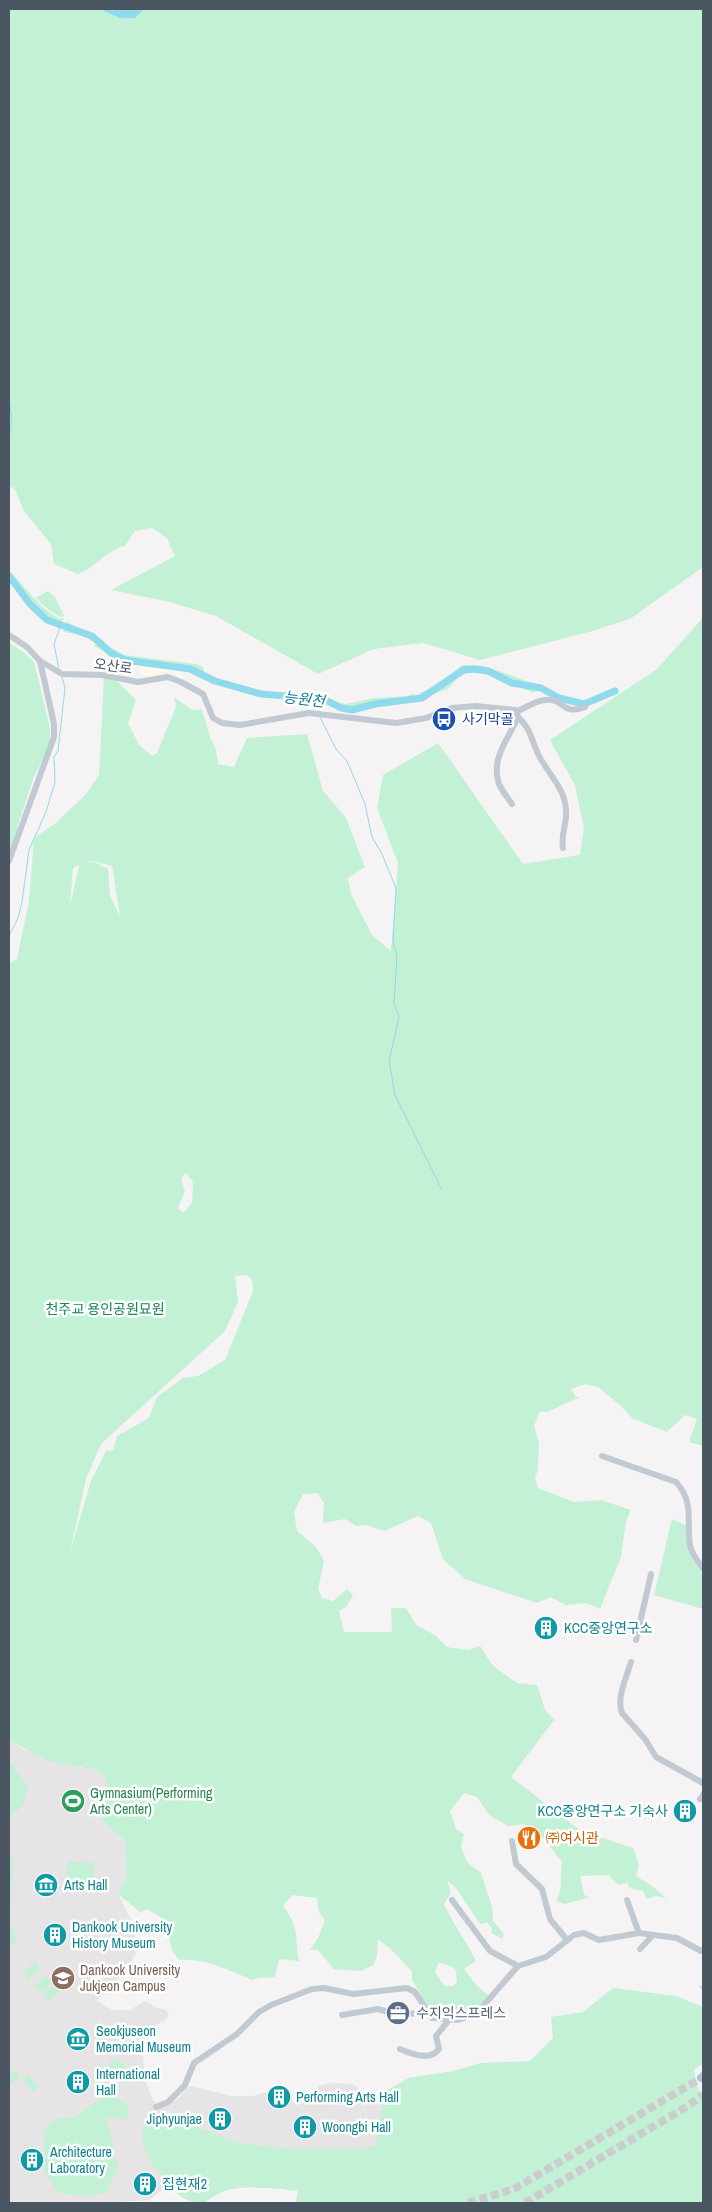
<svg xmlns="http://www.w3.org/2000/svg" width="712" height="2212" viewBox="0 0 712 2212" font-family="'Archivo Narrow','Noto Sans KR',sans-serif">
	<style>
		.commercial { fill: #fdf9ef }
		.education { fill: #e6e4e5 }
		.green { fill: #c3f1d5; fill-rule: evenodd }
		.water { fill: #90daee }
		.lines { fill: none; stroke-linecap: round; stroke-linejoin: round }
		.stream { stroke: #90daee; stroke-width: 1 }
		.river { stroke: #90daee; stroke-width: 7 }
		.major-tunnel { stroke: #caccce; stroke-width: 8; stroke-dasharray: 8 4; stroke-linecap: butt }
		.minor { stroke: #c1cad2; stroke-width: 6 }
		.major { stroke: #b3c2d1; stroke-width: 8 }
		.labels { text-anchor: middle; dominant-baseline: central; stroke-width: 5; stroke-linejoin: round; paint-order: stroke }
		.street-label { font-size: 14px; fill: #4a5661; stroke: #fff }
		.transit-label { font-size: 14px; fill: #164399; stroke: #fff; text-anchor: start }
		.park-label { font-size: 14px; fill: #17864f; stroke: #fff }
		.culture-label { font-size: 14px; fill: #0d838f; stroke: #fff; text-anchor: start }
		.leisure-label { font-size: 14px; fill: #27864d; stroke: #fff; text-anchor: start }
		.food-label { font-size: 14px; fill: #c56008; stroke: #fff; text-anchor: start }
		.education-label { font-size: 14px; fill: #785e54; stroke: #fff; text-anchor: start }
		.service-label { font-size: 14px; fill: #4e5e75; stroke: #fff; text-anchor: start }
		.water-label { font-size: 15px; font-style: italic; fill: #0c7c9b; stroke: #fff }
	</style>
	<rect width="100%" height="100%" fill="#f5f3f3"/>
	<polygon class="commercial" points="140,665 182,670 182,678 171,672 161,672 151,677 140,675"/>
	<polygon class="education" points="9,1740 23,1749 77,1767 101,1771 107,1779 103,1822 125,1841 126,1883 121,1885 118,1894 132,1922 138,1949 127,1970 97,2001 112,2010 130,2010 145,2001 157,2008 166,2010 169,2015 165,2020 161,2021 141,2042 146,2082 153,2100 158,2104 168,2104 180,2097 185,2089 191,2086 231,2096 253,2096 271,2091 289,2093 293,2102 303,2103 310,2099 320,2085 332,2083 351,2084 358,2087 360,2096 366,2099 378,2099 386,2107 379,2148 172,2158 162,2190 149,2200 103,2203 9,2203"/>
	<g class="green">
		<path d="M9 9H703V567L630 619 589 632 480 660 423 643 374 649 318 674 216 616 170 602 111 590 175 556 167 538 152 528 135 531 125 546C108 549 95 568 78 574L54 564 51 544 24 511 15 489 9 486Z"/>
		<path d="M9 571C27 587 38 608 60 619L64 618 61 625C36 615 26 592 9 574Z"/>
		<polygon points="48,591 55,597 64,616 60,617 45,607 36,598"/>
		<path d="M703 612V1446L689 1442 697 1419 685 1415 667 1432 632 1418 621 1406 598 1387 585 1384 571 1389 576 1397H580L547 1412 540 1411 534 1426 539 1443 538 1470 535 1477 538 1488 574 1502 601 1500 631 1510 626 1521 621 1557 600 1609 586 1603 566 1605 551 1597 537 1603 465 1579 443 1559 431 1523 418 1516 384 1531 367 1525 356 1526 345 1519 323 1523 324 1503 317 1493 303 1494 294 1512 297 1531 316 1547 324 1561 318 1589 322 1598 333 1601 347 1589 353 1595 346 1607 339 1611 344 1632H392L391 1608H406L417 1626 435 1635 447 1647 469 1650 480 1646 493 1666 517 1683 537 1685 545 1710 554 1720 511 1777 581 1831 633 1848 639 1865 636 1876 652 1886 666 1898 655 1896 647 1899 643 1891 629 1888 628 1883 618 1885 608 1875 580 1876 584 1895 590 1897 565 1904 556 1901C563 1890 560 1876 562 1862L543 1838 524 1824 508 1826 489 1815 477 1797 464 1793 450 1811 456 1829 464 1834 461 1846 467 1862 481 1873 492 1906 493 1921 504 1934 502 1939 491 1933 492 1928 487 1922 480 1924 456 1888 447 1880 451 1893 444 1904C453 1924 466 1941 476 1961L464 1969 477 1986 488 1995C487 2001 483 2003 478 2007 462 2017 449 2016 431 2012L412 1980V1971C400 1960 393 1948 378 1940L377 1956 373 1965 361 1971 334 1969 318 1950H310L318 1938 325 1920 319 1912 317 1898 292 1895 283 1906C301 1930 294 1935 299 1961L279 1959 275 1977 258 1978 253 1980C227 1970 207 1958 179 1960 169 1949 168 1938 170 1923L147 1909 140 1912 118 1894 121 1885 126 1883 125 1841 103 1822 107 1780 101 1771 48 1761 9 1740V964L17 959 29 901 34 838 56 823 86 794 99 775 104 678 116 680 136 700 128 723 139 745 152 756 157 753 176 707 174 697 192 710 202 709 210 737 216 749 218 764 234 767 247 738 307 734 323 791 346 818 365 867 348 878 351 894 372 935 391 951 398 863 377 808 383 775 438 743 523 864 580 855 584 828 575 785 550 740 656 670 701 620ZM93 861 112 866 120 916 110 896 108 869 94 862 83 864ZM79 865V866L70 906 73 868ZM186 1173 193 1182 192 1203 183 1213 178 1208 185 1192 181 1178ZM248 1275 252 1281 253 1291 225 1360 198 1376 183 1378 157 1397 149 1418 117 1436 113 1450 106 1451 91 1481 70 1552 86 1479 101 1444 225 1331 238 1302 235 1276ZM439 1962 452 1967 456 1971 457 1981 453 1986H444L435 1972Z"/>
		<polygon points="67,621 69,623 96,637 93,637 94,639 92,641 83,635 63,632"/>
		<path d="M101 638 107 645 124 655 196 664 203 667 204 673C179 660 146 668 123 659 113 654 106 648 98 641Z"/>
		<path d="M97 642C106 651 116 658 128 661 143 666 196 663 204 677L187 669 123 661 94 646Z"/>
		<polygon points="9,643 22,651 34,662 50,728 50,745 33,779 17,828 19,831 9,861"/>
		<path d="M463 665H479L494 669 535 684 536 687C511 685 490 663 465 670 448 674 435 695 418 697V694L439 684Z"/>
		<polygon points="474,669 488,671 512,683 535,689 535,692 534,693 483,672 467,673 457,679 448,689 422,698 463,671"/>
		<polygon points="227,681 266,692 322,694 332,700 345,704 375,698 407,696 414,693 414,698 397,701 413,699 372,706 354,712 339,710 320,702 320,699 340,709 352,711 388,702 352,709 341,708 324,699 261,693 228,684"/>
		<polygon points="225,685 261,694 317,699 318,702 306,699 261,697"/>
		<polygon points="672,1519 686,1525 692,1555 703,1577 703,1609 654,1595"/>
		<polygon points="9,1762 28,1786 24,1804 9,1818"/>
		<polygon points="9,1857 13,1857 10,1924 17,1941 9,1947"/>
		<polygon points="67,1861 94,1863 93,1883 83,1882 78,1887 68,1886"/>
		<polygon points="35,1962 41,1969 28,1979 23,1973"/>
		<polygon points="46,1976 52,1982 40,1993 34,1986"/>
		<polygon points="54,1984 60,1991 48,2001 42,1995"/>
		<path d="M613 1988 676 1996 703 2007V2063L694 2070 698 2089 703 2093V2203H296L298 2191C275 2189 243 2184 222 2192 214 2195 206 2204 198 2203 176 2202 145 2160 142 2139 142 2135 144 2129 144 2124L157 2116 203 2129 235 2142 278 2148 356 2149 375 2146 384 2092 408 2078 453 2071 481 2063 530 2061 553 2038 551 2017 583 2012Z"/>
		<polygon points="114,2057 128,2069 121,2078 116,2078 109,2070 109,2064"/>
		<polygon points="15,2070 20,2076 9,2086 9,2075"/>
		<polygon points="29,2074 39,2087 33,2092 23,2079"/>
		<polygon points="109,2092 128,2105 127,2120 106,2117 118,2167 106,2193 85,2196 59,2193 45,2173 44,2132 55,2119 75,2117"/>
	</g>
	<polygon class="water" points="100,9 144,9 135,18 120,18"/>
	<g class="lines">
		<g class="stream">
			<polyline points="9,399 12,421 9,436"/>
			<polyline points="59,669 54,644 61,625"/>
			<polyline points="319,710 319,699"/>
			<polyline points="320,717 336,749 347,761 365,804 372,837 382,854 396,888 393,943 397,956 394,1003 399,1017 389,1061 395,1095 442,1190"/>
			<polyline points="9,936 18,918 22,902 29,850 46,812 55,782 54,757 58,751 65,688 62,677"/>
			<polyline points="700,1986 703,1990"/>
		</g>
		<polyline class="river" points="9,576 30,604 47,620 92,636 111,653 125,660 190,669 215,681 261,694 324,699 341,708 352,710 375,704 422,698 463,670 474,669 488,671 512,683 541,688 559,698 584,704 615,691"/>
		<g class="major-tunnel">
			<polyline points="468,2203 514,2189 701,2078"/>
			<polyline points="525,2203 686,2107 703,2095"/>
		</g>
		<g class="minor">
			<path d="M9 635 27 647 40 661 62 674 102 675 138 682 168 677 181 682 203 694 213 718 222 723 240 725 309 713 396 723 426 718 452 708 476 706 516 710 518 717C509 738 490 759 499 784 502 791 508 798 512 804"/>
			<path d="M518 711C528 706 541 698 552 700 565 702 564 715 585 707"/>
			<path d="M518 717C531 729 531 739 538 754 549 776 568 790 566 817 565 828 561 836 563 848"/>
			<polyline points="9,861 54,737 54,724 40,661"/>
			<path d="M602 1456 676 1482C695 1503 686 1520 690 1545 691 1553 699 1562 703 1569"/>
			<polyline points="636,1640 651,1574"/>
			<path d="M631 1662C627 1676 616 1698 622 1713L645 1739 656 1757 703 1783"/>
			<polyline points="700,1799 703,1795"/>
			<polyline points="512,1841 516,1864 542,1889 550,1919 567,1940"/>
			<polyline points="452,1900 490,1951 518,1966"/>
			<polyline points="627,1900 639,1933"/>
			<polyline points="640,1949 653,1935"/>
			<polyline points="342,2015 378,2009 395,2014 429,2013"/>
			<path d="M400 2049C411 2054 431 2061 439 2049L436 2036 449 2020"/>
			<polyline points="156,2107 168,2102 185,2085 194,2063 237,2034 259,2012 271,2005 312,1989 324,1988 353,1994 407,1988 415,1992 432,2018 458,2020 476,2014 518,1966 546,1957 574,1935 584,1933 599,1940 639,1933 677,1938 701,1951 703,1950"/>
		</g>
		<polyline class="major" points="701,2078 703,2076"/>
	</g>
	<defs>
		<g id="bus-disc" transform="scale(1.25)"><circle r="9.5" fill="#1a4fb4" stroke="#fff"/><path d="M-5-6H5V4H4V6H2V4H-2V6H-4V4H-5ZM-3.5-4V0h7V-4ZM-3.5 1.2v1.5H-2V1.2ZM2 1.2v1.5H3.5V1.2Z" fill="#fff"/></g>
		<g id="building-disc" transform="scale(1.25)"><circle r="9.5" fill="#0f9aa8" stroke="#fff"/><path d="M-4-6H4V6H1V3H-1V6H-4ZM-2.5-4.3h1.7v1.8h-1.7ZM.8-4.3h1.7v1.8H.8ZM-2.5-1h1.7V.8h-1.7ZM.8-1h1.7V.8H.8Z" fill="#fff"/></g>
		<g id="stadium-disc" transform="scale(1.25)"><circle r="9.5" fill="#2e9e5b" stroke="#fff"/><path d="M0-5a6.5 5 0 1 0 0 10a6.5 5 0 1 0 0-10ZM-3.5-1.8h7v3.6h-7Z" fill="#fff"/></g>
		<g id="restaurant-disc" transform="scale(1.25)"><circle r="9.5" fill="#e8710a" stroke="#fff"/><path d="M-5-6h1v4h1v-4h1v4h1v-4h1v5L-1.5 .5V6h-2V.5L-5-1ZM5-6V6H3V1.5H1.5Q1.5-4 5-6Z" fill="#fff"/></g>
		<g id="museum-disc" transform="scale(1.25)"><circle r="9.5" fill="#0f9aa8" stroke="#fff"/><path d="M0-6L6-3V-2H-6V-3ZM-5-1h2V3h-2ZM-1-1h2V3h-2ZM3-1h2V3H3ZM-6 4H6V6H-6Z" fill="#fff"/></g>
		<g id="university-disc" transform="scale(1.25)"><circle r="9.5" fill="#8d6e63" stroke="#fff"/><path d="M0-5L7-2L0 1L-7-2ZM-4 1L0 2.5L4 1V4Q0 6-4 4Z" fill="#fff"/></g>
		<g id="office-disc" transform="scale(1.25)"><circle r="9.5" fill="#5c6f8a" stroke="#fff"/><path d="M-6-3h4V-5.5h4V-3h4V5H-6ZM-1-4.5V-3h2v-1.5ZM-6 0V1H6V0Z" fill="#fff"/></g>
	</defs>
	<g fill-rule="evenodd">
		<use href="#bus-disc" x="444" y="719"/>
		<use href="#building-disc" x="546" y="1628"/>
		<use href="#stadium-disc" x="73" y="1801"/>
		<use href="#building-disc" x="685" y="1811"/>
		<use href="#restaurant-disc" x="529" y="1838"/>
		<use href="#museum-disc" x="46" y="1885"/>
		<use href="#building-disc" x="55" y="1935"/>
		<use href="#university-disc" x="63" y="1978"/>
		<use href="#office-disc" x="398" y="2013"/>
		<use href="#museum-disc" x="78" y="2039"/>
		<use href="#building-disc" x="78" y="2082"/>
		<use href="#building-disc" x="279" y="2097"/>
		<use href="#building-disc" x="220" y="2119"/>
		<use href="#building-disc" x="305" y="2127"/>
		<use href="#building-disc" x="32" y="2160"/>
		<use href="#building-disc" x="145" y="2184"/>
	</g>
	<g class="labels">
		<g class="street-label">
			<text transform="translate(113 666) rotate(8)">오산로</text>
		</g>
		<g class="transit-label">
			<text x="462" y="719">사기막골</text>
		</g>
		<g class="park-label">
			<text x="105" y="1309">천주교 용인공원묘원</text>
		</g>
		<g class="culture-label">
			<text x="564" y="1628">KCC중앙연구소</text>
			<text x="668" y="1811" text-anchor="end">KCC중앙연구소 기숙사</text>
			<text x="64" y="1885">Arts Hall</text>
			<text x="72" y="1927">Dankook University<tspan x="72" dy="16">History Museum</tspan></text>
			<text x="96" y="2031">Seokjuseon<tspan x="96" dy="16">Memorial Museum</tspan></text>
			<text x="96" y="2074">International<tspan x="96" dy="16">Hall</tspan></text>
			<text x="296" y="2097">Performing Arts Hall</text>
			<text x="202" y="2119" text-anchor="end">Jiphyunjae</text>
			<text x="322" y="2127">Woongbi Hall</text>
			<text x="50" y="2152">Architecture<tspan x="50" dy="16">Laboratory</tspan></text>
			<text x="162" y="2184">집현재2</text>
		</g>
		<g class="leisure-label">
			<text x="90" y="1793">Gymnasium(Performing<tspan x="90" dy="16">Arts Center)</tspan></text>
		</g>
		<g class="food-label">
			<text x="546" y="1838">㈜여시관</text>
		</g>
		<g class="education-label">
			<text x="80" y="1970">Dankook University<tspan x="80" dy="16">Jukjeon Campus</tspan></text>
		</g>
		<g class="service-label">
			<text x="416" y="2013">수지익스프레스</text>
		</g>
		<g class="water-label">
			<text transform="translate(304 699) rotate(7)">능원천</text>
		</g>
	</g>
	<rect width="712" height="2212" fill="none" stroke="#4a5661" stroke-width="20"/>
</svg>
